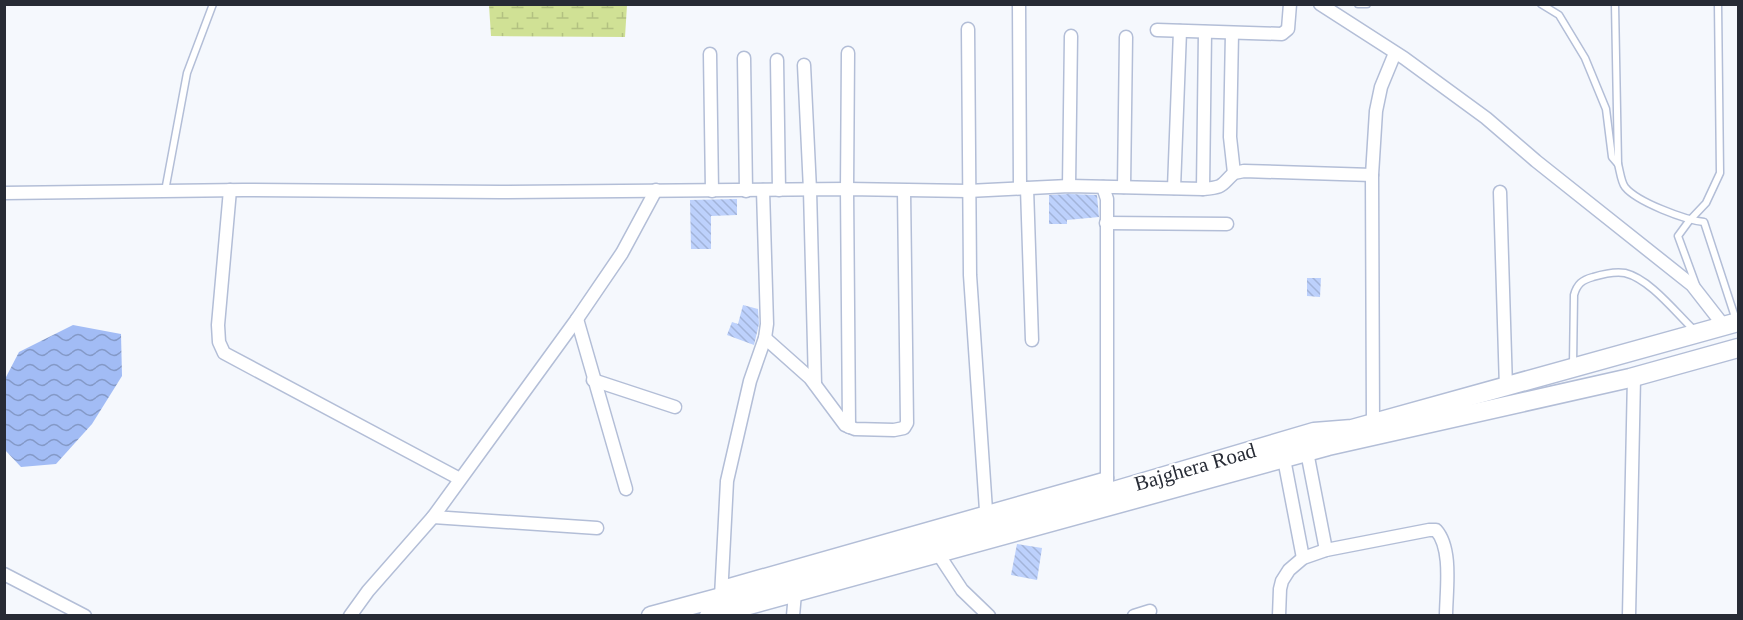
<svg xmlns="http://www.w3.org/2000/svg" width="1743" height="620" viewBox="0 0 1743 620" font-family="Georgia,serif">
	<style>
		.wetland { fill: url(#wetland-marsh) }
		.water { fill: url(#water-waves) }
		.building { fill: url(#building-back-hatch) }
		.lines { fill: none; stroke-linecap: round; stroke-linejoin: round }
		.lane-casing { stroke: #b3bed7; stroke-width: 9 }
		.street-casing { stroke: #b3bed7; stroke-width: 15 }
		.secondary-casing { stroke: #b3bed7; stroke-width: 21 }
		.lane { stroke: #fff; stroke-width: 6 }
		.street { stroke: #fff; stroke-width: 12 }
		.secondary { stroke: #fff; stroke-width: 18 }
		.labels { text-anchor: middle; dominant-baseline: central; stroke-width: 4.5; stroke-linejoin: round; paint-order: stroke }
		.street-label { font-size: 21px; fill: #272b35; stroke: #fff }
	</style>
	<defs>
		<pattern id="wetland-marsh" width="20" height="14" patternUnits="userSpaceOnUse" patternTransform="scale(1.5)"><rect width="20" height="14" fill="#d0e195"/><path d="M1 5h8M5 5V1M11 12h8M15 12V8" fill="none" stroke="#b3c181"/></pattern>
		<pattern id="water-waves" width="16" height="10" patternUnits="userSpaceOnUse" patternTransform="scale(1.5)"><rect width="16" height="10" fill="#a2bcf5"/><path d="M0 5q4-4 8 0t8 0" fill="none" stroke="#8499c7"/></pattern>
		<pattern id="building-back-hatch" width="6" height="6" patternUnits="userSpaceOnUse" patternTransform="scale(1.5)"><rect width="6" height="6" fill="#bdd1fc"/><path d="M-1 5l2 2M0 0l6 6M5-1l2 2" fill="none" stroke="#a2b4d9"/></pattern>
	</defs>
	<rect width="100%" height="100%" fill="#f5f8fd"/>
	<polygon class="wetland" points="489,5 627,5 625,37 491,36"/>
	<polygon class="water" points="73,325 121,334 122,376 92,424 56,464 21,467 5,450 5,379 19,352"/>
	<g class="building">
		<polygon points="1069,194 1097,195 1099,217 1067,220 1067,224 1049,224 1049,195"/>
		<polygon points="737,199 737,215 711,216 711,249 691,249 690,200"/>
		<polygon points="1307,278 1321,278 1320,297 1307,296"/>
		<polygon points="743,305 758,309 759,324 754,345 727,335 732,322 738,324"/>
		<polygon points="1017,544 1042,548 1037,580 1011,575"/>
	</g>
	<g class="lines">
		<g class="lane-casing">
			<g id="lane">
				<polyline points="1358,4 1367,4"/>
				<polyline points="1541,4 1559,15 1585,58 1606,109 1612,157 1618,164"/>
				<path d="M1615 4 1618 164C1620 171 1621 182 1625 187 1637 202 1685 220 1704 222L1736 320"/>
				<polyline points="165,191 187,73 213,4"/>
				<polyline points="1696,285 1678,236 1689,221 1706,203 1720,173 1718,4"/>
				<path d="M1573 365 1574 295C1577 284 1582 280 1593 277 1603 274 1614 271 1625 273 1650 279 1676 313 1694 330"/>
			</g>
		</g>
		<g class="street-casing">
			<g id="street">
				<polyline points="1019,4 1020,188"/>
				<polyline points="1320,4 1404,58 1486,118 1536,161 1692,285 1724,326"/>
				<polyline points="968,29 970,275 987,525"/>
				<polyline points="1157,30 1282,34 1288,29 1290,4"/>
				<polyline points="1232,33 1230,137 1234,173"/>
				<polyline points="848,53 847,189 849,427"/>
				<polyline points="710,54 712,191"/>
				<polyline points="744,58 746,191"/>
				<polyline points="777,60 779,190"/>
				<polyline points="804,65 810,190 815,384"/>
				<polyline points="1069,186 1071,36"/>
				<polyline points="1103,187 1107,199 1107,485"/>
				<polyline points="1124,187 1126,37"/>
				<polyline points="1027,188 1032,340"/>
				<polyline points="1174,188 1180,31"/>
				<polyline points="1203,189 1205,32"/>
				<polyline points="230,190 218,325 219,342 224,353 460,479"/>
				<polyline points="1500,192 1506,388"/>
				<path d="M4 193 243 190 500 192 847 189 968 191 1069 186 1203 189C1225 187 1220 186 1234 173L1244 171 1372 175"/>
				<polyline points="1106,223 1227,224"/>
				<polyline points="577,319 626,489"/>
				<polyline points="765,338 810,378 845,425 855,429 894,430 904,428 907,423 904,191"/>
				<polyline points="593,380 675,407"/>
				<polyline points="1373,423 1372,175 1376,111 1381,87 1395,53"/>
				<polyline points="1307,452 1326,550"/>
				<polyline points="1284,459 1303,558"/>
				<polyline points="433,517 597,528"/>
				<polyline points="935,549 962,590 989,616"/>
				<polyline points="4,574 85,616"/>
				<polyline points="722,587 1107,478"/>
				<polyline points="721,597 727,481 750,381 765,338 767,324 763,190"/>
				<polyline points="350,616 368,591 433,517 577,319 622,253 656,190"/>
				<polyline points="793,616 795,593"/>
				<polyline points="1134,616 1150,611"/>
				<path d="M1279 616 1280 589 1282 581 1289 570 1303 558 1326 550 1429 530H1436C1453 549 1446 592 1446 616"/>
				<polyline points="1629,616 1634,377"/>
			</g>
		</g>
		<g class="secondary-casing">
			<g id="secondary">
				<polyline points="651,616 1107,493 1314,432 1352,429 1738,322"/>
				<polyline points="709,616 1328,446 1630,378 1738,348"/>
			</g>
		</g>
		<use href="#lane" class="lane"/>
		<use href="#street" class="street"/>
		<use href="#secondary" class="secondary"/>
	</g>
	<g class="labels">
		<g class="street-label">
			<text transform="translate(1195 467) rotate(-16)">Bajghera Road</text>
		</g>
	</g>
	<rect width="1743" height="620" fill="none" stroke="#272b35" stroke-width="12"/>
</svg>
